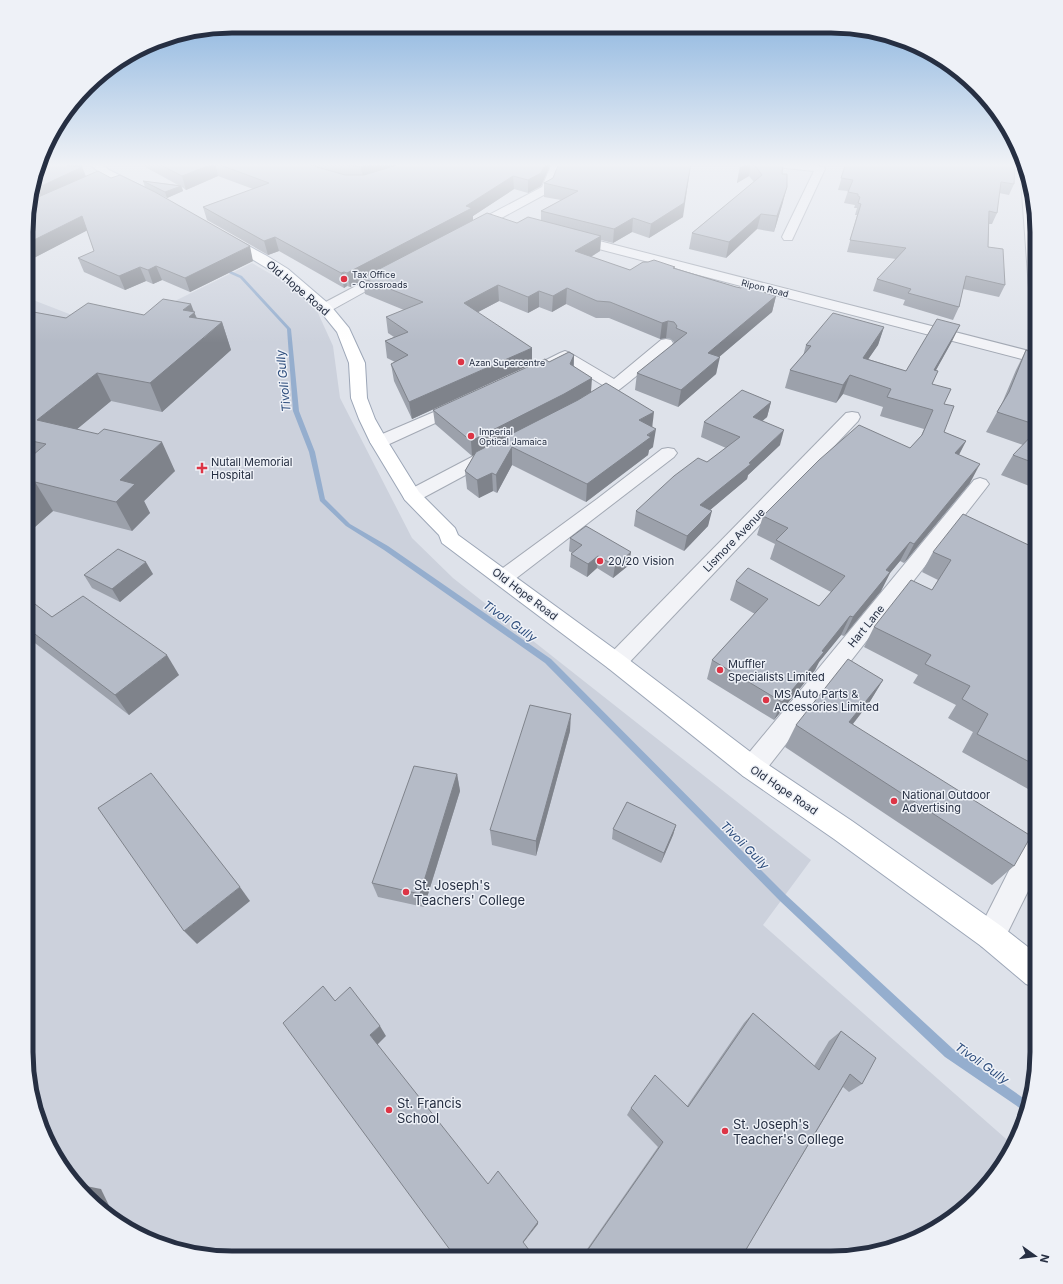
<svg xmlns="http://www.w3.org/2000/svg" width="1063" height="1284" viewBox="0 0 1063 1284" font-family="Inter,sans-serif">
	<style>
		.built { fill: #ccd1dc }
		.lines { fill: none; stroke-linecap: round; stroke-linejoin: round }
		.stream { fill: #95aece; fill-rule: evenodd }
		.minor-casing { stroke: #a3a9b4; stroke-width: 2 }
		.major-casing { stroke: #9ca6b7; stroke-width: 2 }
		.minor { fill: #f2f3f7; fill-rule: evenodd }
		.major { fill: #fff; fill-rule: evenodd }
		.wall { fill: #9ca1ab }
		.shaded-wall { fill: #7f838b }
		.building { fill: #b5bbc7; stroke: #7f838b }
		.poi-dot { fill: #dd3546; stroke: #eef1f7; stroke-width: 1.5 }
		.labels { text-anchor: middle; dominant-baseline: central; stroke-width: 3; stroke-linejoin: round; paint-order: stroke }
		.far-poi-label { font-size: 9px; fill: #262f42; stroke: #eef1f7; text-anchor: start }
		.far-street-label { font-size: 9px; fill: #262f42; stroke: #eef1f7 }
		.street-label { font-size: 11px; fill: #262f42; stroke: #eef1f7 }
		.poi-label { font-size: 11px; fill: #262f42; stroke: #eef1f7; text-anchor: start }
		.water-label { font-size: 12px; font-style: italic; fill: #2b4b7b; stroke: #eef1f7 }
		.near-poi-label { font-size: 13px; fill: #262f42; stroke: #eef1f7; text-anchor: start }
		.rim { fill: none; stroke: #262f42; stroke-width: 5 }
	</style>
	<rect width="100%" height="100%" fill="#dee2ea"/>
	<polygon class="built" points="252,263 293,287 318,313 333,346 340,398 412,538 453,578 811,860 763,925 1013,1145 1002,1166 976,1198 934,1230 884,1251 844,1258 219,1258 166,1247 129,1230 86,1197 54,1155 33,1105 26,1052 28,298 77,317 116,330"/>
	<g class="lines">
		<polygon class="stream" points="222,268 224,268 242,276 291,329 299,411 315,452 325,499 350,524 388,546 551,659 786,895 953,1049 1029,1102 1027,1113 945,1057 780,901 545,663 384,550 346,526 320,501 309,452 293,411 287,329 240,278 222,270"/>
		<g class="minor-casing">
			<g id="minor">
				<polygon points="552,163 562,163 551,191 474,233 466,233 464,230 466,227 542,187"/>
				<path d="M762 163C783 163 804 162 824 167L825 169 792 240H784L782 237 814 171 767 166Z"/>
				<path d="M1023 163C1042 207 1037 259 1037 306L1032 305 1030 302 1020 166Z"/>
				<polygon points="572,234 1037,353 1037,363 568,241 566,238 568,235"/>
				<polygon points="390,268 395,269 397,272 395,275 330,311 325,312 320,311 318,308 320,305"/>
				<path d="M666 339 671 340 673 343 671 346C657 358 604 407 587 408 587 408 582 407 581 406L579 403 581 400 604 386 565 362 552 368 547 370 542 368 539 365 542 362 560 353 565 351 570 353 614 379 661 340Z"/>
				<polygon points="462,400 468,402 470,405 468,408 385,446 379,447 373,446 370,442 373,438"/>
				<polygon points="852,412 858,413 860,417 858,421 624,668 616,671 608,668 605,662 608,656 846,413"/>
				<polygon points="493,448 499,449 502,453 499,457 419,500 412,502 405,500 403,496 405,492 487,449"/>
				<polygon points="668,448 674,449 677,453 674,457 510,583 503,585 496,583 493,578 496,573 597,499 662,449"/>
				<polygon points="980,478 986,480 989,484 986,488 761,776 752,779 743,776 739,768 743,760 974,480"/>
				<polygon points="1037,832 1037,873 1001,946 991,951 981,946 976,936 981,926 1027,835"/>
			</g>
		</g>
		<g class="major-casing">
			<g id="major">
				<path d="M89 163H100L109 170 145 188 147 190 145 192C134 195 96 172 89 163Z"/>
				<polygon points="225,233 267,256 288,269 330,305 349,328 365,363 367,398 375,419 388,442 419,492 455,528 458,535 624,656 761,760 852,821 1001,926 1037,954 1037,988 1026,984 981,946 834,839 743,776 608,668 442,543 439,535 405,500 370,442 359,419 351,398 349,363 337,332 320,311 278,275 221,240 219,237 221,234"/>
			</g>
		</g>
		<use href="#minor" class="minor"/>
		<use href="#major" class="major"/>
	</g>
	<g class="wall">
		<polygon points="42,163 84,163 81,167 82,167 86,176 253,261 190,292 162,280 153,284 146,281 125,290 84,272 78,258 94,251 87,230 28,261 28,205"/>
		<polygon points="140,163 551,163 541,186 528,193 514,189 473,216 473,220 517,223 541,221 541,211 561,200 544,197 544,183 553,178 683,217 649,238 632,232 613,243 601,240 600,251 591,257 630,270 675,268 736,287 776,296 772,312 719,357 716,374 678,407 635,390 637,373 674,344 674,342 671,339 666,338 660,339 609,318 596,318 566,304 552,312 539,307 528,313 499,301 478,312 532,364 412,419 394,381 391,364 395,362 387,358 385,341 394,337 388,333 386,317 404,310 365,294 363,280 350,287 347,286 344,288 279,251 268,255 207,220 203,207 253,189 218,176 186,190 182,187 183,191 167,198 145,187 143,181 178,185 140,164"/>
		<polygon points="740,163 783,163 782,174 783,202 774,232 757,229 726,258 689,249 692,233 754,182 749,176 737,183"/>
		<polygon points="846,163 1014,184 1009,195 999,193 997,213 992,224 989,224 988,247 1005,285 999,297 963,289 959,307 953,320 903,305 905,300 873,291 877,279 896,259 847,252 857,215 855,215 857,208 854,208 855,205 844,203 848,191 838,190"/>
		<polygon points="28,311 66,318 144,315 194,312 197,318 222,322 231,350 162,412 111,401 77,429 175,471 144,501 150,513 132,531 53,511 27,534"/>
		<polygon points="960,325 951,343 936,370 932,384 944,404 944,432 966,441 959,455 970,483 904,563 900,561 890,573 881,591 844,636 841,635 819,662 815,670 774,720 707,679 712,660 755,614 730,600 736,581 819,606 831,592 770,559 775,544 757,535 763,516 910,448 921,436 924,429 880,416 883,407 843,394 836,403 785,388 790,370 803,356 806,345 884,327 878,345 868,359 906,371"/>
		<polygon points="1037,331 1037,489 1001,475 1013,455 1023,445 986,432 1002,403 1016,370 1026,350 1028,351"/>
		<polygon points="574,355 574,366 591,392 652,427 653,447 649,450 648,455 586,502 512,465 497,493 493,491 479,498 467,489 465,471 475,454 472,456 435,424 433,410 549,362"/>
		<polygon points="771,402 767,417 762,421 780,445 748,475 747,479 710,510 708,526 684,551 634,526 636,511 707,462 726,448 701,437 704,422"/>
		<polygon points="570,538 629,565 613,578 597,568 587,577 570,567 571,554 572,553 569,551"/>
		<polygon points="1037,549 1037,794 962,752 973,732 948,718 956,705 913,683 918,675 864,647 874,627 932,590 938,580 922,572 933,552"/>
		<polygon points="153,574 120,602 92,588 84,575"/>
		<polygon points="27,598 52,617 179,675 129,715 27,637"/>
		<polygon points="883,680 869,703 853,724 1014,866 992,885 785,747 796,725"/>
		<polygon points="570,731 536,856 492,845 490,830"/>
		<polygon points="457,774 460,791 424,907 378,897 372,883"/>
		<polygon points="676,825 673,835 661,863 612,839 613,829"/>
		<polygon points="753,1013 814,1066 829,1041 841,1031 862,1084 849,1092 843,1087 741,1258 589,1258 585,1252 658,1147 627,1115 631,1108 687,1106 744,1023"/>
	</g>
	<g class="shaded-wall">
		<polygon points="69,163 84,163 80,168 82,167 87,180 28,205 33,190 67,166"/>
		<polygon points="215,163 218,176 186,190 182,176"/>
		<polygon points="375,163 409,163 363,179 361,167"/>
		<polygon points="546,163 551,163 541,186 528,193 528,180"/>
		<polygon points="691,163 683,217 649,238 651,224"/>
		<polygon points="749,163 751,163 749,176 737,183 740,168"/>
		<polygon points="513,176 514,189 473,216 473,222 362,278 363,280 350,287 347,273 466,206"/>
		<polygon points="181,186 183,191 167,198 165,192"/>
		<polygon points="787,187 783,202 774,232 777,216"/>
		<polygon points="761,214 757,229 726,258 729,242"/>
		<polygon points="82,216 88,230 28,261 28,243"/>
		<polygon points="633,218 632,232 613,243 614,229"/>
		<polygon points="601,236 600,251 574,267 575,251"/>
		<polygon points="275,237 279,251 268,255 264,241"/>
		<polygon points="250,246 253,261 190,292 185,278"/>
		<polygon points="156,266 162,280 153,284 148,270"/>
		<polygon points="140,267 146,281 125,290 119,276"/>
		<polygon points="344,272 347,286 344,288 341,273"/>
		<polygon points="498,285 499,301 465,319 464,303"/>
		<polygon points="567,288 566,304 552,312 553,296"/>
		<polygon points="539,291 539,307 528,313 528,297"/>
		<polygon points="776,296 772,312 705,369 708,353"/>
		<polygon points="191,304 204,338 222,322 231,350 162,412 150,383 183,310"/>
		<polygon points="668,321 666,338 660,339 662,323"/>
		<polygon points="960,325 951,343 926,388 934,370"/>
		<polygon points="884,327 878,345 856,377 863,358"/>
		<polygon points="532,348 532,364 412,419 409,402"/>
		<polygon points="574,355 573,369 570,364"/>
		<polygon points="720,357 716,374 678,407 681,390"/>
		<polygon points="97,373 111,401 53,449 37,420"/>
		<polygon points="850,375 843,394 836,403 843,385"/>
		<polygon points="592,378 591,392 563,409 472,456 471,441"/>
		<polygon points="771,402 767,417 749,432 753,417"/>
		<polygon points="654,412 652,429 639,420"/>
		<polygon points="656,429 653,447 649,450 648,455 586,502 587,484"/>
		<polygon points="784,430 780,445 748,475 747,479 697,521 700,505 749,463"/>
		<polygon points="966,441 956,460 955,453"/>
		<polygon points="162,442 175,471 144,501 150,513 132,531 116,502 120,480"/>
		<polygon points="512,447 512,465 497,493 496,475"/>
		<polygon points="980,464 970,483 904,563 914,544"/>
		<polygon points="492,473 493,491 479,498 477,480"/>
		<polygon points="35,482 53,511 27,534 27,488"/>
		<polygon points="712,511 708,526 684,551 687,536"/>
		<polygon points="910,542 900,561 890,573 881,591 844,636 853,617 886,570"/>
		<polygon points="631,552 629,565 613,578 615,566"/>
		<polygon points="598,556 597,568 587,577 588,564"/>
		<polygon points="146,562 153,574 120,602 112,589"/>
		<polygon points="850,616 841,635 819,662 815,670 774,720 782,702 822,651"/>
		<polygon points="167,655 179,675 129,715 115,695"/>
		<polygon points="883,680 869,703 837,744 849,722"/>
		<polygon points="571,714 570,731 536,856 536,841"/>
		<polygon points="457,774 460,791 424,907 420,894"/>
		<polygon points="676,825 673,835 661,863 664,853"/>
		<polygon points="240,887 250,901 197,944 184,931"/>
		<polygon points="380,1026 386,1036 377,1045 370,1035"/>
		<polygon points="76,1184 101,1189 116,1220 86,1197"/>
		<polygon points="538,1222 538,1224 523,1243 523,1242"/>
	</g>
	<g class="building">
		<polygon points="42,163 69,163 67,166 82,167 33,190"/>
		<polygon points="157,163 307,163 317,167 345,175 364,175 394,166 402,163 546,163 541,173 528,180 513,176 466,206 472,208 347,273 344,272 341,273 275,237 264,241 203,207 269,183 215,163 182,176"/>
		<polygon points="339,163 375,163 361,167 343,164"/>
		<polygon points="559,163 691,163 684,203 651,224 633,218 614,229 541,211 578,191 544,183 553,178"/>
		<polygon points="741,163 749,163 740,168"/>
		<polygon points="753,163 783,163 782,174 787,174 787,187 777,216 761,214 729,242 692,233 762,175"/>
		<polygon points="846,163 1015,163 1014,184 1001,182 997,213 989,211 988,247 1003,249 1005,285 966,276 959,307 908,293 911,289 877,279 906,248 850,240 861,204 858,203 860,197 858,196 858,194 848,192 853,180 841,178"/>
		<polygon points="98,171 111,178 120,175 155,192 250,246 185,278 156,266 148,270 140,267 119,276 78,258 94,251 82,216 28,243 28,205 29,201"/>
		<polygon points="143,181 181,186 165,192"/>
		<polygon points="487,213 517,223 528,217 601,236 575,251 630,270 643,262 648,262 654,260 675,267 673,268 736,287 741,288 744,286 776,296 708,353 720,357 681,390 637,373 687,333 676,328 677,326 674,322 668,321 662,323 610,302 597,301 567,288 553,296 539,291 528,297 498,285 464,303 532,348 409,402 391,364 408,355 385,341 408,332 386,317 423,302 362,278"/>
		<polygon points="163,299 191,304 183,310 195,312 189,317 222,322 150,383 97,373 37,420 98,434 104,429 162,442 120,480 135,484 116,502 35,482 27,488 27,460 46,444 27,440 27,423 31,419 27,418 28,311 66,318 88,303 144,315"/>
		<polygon points="833,313 884,327 863,358 906,371 937,319 960,325 934,370 938,371 932,384 951,389 944,404 954,406 944,432 966,441 955,453 980,464 914,544 910,542 886,570 890,572 853,617 850,616 822,651 824,652 782,702 712,660 768,599 736,581 748,568 819,606 845,576 776,540 788,528 763,516 819,460 859,425 910,448 922,435 933,410 887,397 891,389 850,375 843,385 790,370 811,346 806,345"/>
		<polygon points="1033,341 1037,342 1037,425 997,412 1009,392 1026,350 1028,351"/>
		<polygon points="569,352 574,355 570,364 592,378 564,394 471,441 433,410 545,359 549,362"/>
		<polygon points="606,383 654,412 639,420 656,429 647,435 651,437 587,484 512,447 496,475 492,473 477,480 465,471 476,452 578,400"/>
		<polygon points="742,390 771,402 753,417 784,430 749,463 751,464 700,505 712,511 687,536 636,511 674,476 698,458 707,462 740,437 704,422"/>
		<polygon points="1037,430 1037,464 1013,455"/>
		<polygon points="963,514 1037,549 1037,766 977,734 988,714 962,699 970,686 925,664 931,655 874,627 911,580 932,590 951,560 933,552"/>
		<polygon points="586,526 631,552 615,566 598,556 588,564 571,554 582,545 570,538"/>
		<polygon points="118,549 146,562 112,589 84,575"/>
		<polygon points="83,596 167,655 115,695 27,628 27,598 52,617"/>
		<polygon points="848,659 883,680 849,722 1031,836 1014,866 796,725"/>
		<polygon points="530,705 571,714 536,841 490,830"/>
		<polygon points="414,766 457,774 420,894 372,883"/>
		<polygon points="151,773 240,887 184,931 98,808"/>
		<polygon points="627,802 676,825 664,853 613,829"/>
		<polygon points="323,986 335,1001 350,987 380,1026 370,1035 488,1184 498,1171 538,1222 523,1242 535,1258 456,1258 283,1023"/>
		<polygon points="753,1013 819,1070 841,1031 876,1058 862,1084 850,1074 741,1258 593,1258 587,1251 663,1142 631,1108 655,1075 688,1107"/>
	</g>
	<linearGradient id="sky" x2="0" y2="1"><stop stop-color="#87b2de"/><stop offset="0.48" stop-color="#f0f2f6"/><stop offset="1" stop-color="#f0f2f6" stop-opacity="0"/></linearGradient>
	<rect width="1063" height="343" fill="url(#sky)"/>
	<g class="poi-dot">
		<circle cx="344" cy="279" r="4"/>
		<circle cx="461" cy="362" r="4"/>
		<circle cx="471" cy="436" r="4"/>
		<path d="M200 462h4v4h4v4h-4v4h-4v-4h-4v-4h4z"/>
		<circle cx="600" cy="561" r="4"/>
		<circle cx="720" cy="670" r="4"/>
		<circle cx="766" cy="700" r="4"/>
		<circle cx="894" cy="801" r="4"/>
		<circle cx="406" cy="892" r="4"/>
		<circle cx="389" cy="1110" r="4"/>
		<circle cx="725" cy="1131" r="4"/>
	</g>
	<g class="labels">
		<g class="far-poi-label">
			<text x="352" y="274">Tax Office<tspan x="352" dy="10">- Crossroads</tspan></text>
			<text x="469" y="362">Azan Supercentre</text>
			<text x="479" y="431">Imperial<tspan x="479" dy="10">Optical Jamaica</tspan></text>
		</g>
		<g class="far-street-label">
			<text transform="translate(765 288) rotate(14)">Ripon Road</text>
		</g>
		<g class="street-label">
			<text transform="translate(298 288) rotate(40)">Old Hope Road</text>
			<text transform="translate(734 540) rotate(-46)">Lismore Avenue</text>
			<text transform="translate(525 594) rotate(37)">Old Hope Road</text>
			<text transform="translate(866 626) rotate(-51)">Hart Lane</text>
			<text transform="translate(784 790) rotate(34)">Old Hope Road</text>
		</g>
		<g class="poi-label">
			<text x="211" y="462">Nutall Memorial<tspan x="211" dy="13">Hospital</tspan></text>
			<text x="608" y="561">20/20 Vision</text>
			<text x="728" y="664">Muffler<tspan x="728" dy="13">Specialists Limited</tspan></text>
			<text x="774" y="694">MS Auto Parts &amp;<tspan x="774" dy="13">Accessories Limited</tspan></text>
			<text x="902" y="795">National Outdoor<tspan x="902" dy="13">Advertising</tspan></text>
		</g>
		<g class="water-label">
			<text transform="translate(283 381) rotate(-96)">Tivoli Gully</text>
			<text transform="translate(510 621) rotate(35)">Tivoli Gully</text>
			<text transform="translate(745 845) rotate(45)">Tivoli Gully</text>
			<text transform="translate(982 1063) rotate(35)">Tivoli Gully</text>
		</g>
		<g class="near-poi-label">
			<text x="414" y="885">St. Joseph's<tspan x="414" dy="15">Teachers' College</tspan></text>
			<text x="397" y="1103">St. Francis<tspan x="397" dy="15">School</tspan></text>
			<text x="733" y="1124">St. Joseph's<tspan x="733" dy="15">Teacher's College</tspan></text>
		</g>
	</g>
	<path d="M0 0H1063V1284H0ZM232 33H831A199 199 0 0 1 1030 232V1052A199 199 0 0 1 831 1251H232A199 199 0 0 1 33 1052V232A199 199 0 0 1 232 33Z" fill="#eef1f7" fill-rule="evenodd"/>
	<path class="rim" d="M232 33H831A199 199 0 0 1 1030 232V1052A199 199 0 0 1 831 1251H232A199 199 0 0 1 33 1052V232A199 199 0 0 1 232 33Z"/>
	<g transform="translate(1035 1256) rotate(104)" stroke="#eef1f7" stroke-width="3" paint-order="stroke">
	<path d="M0-3L7 15L0 10L-7 15Z" fill="#262f42"/>
	<text y="-6" font-size="11" font-weight="bold" text-anchor="middle" fill="#262f42">N</text>
	</g>
</svg>
